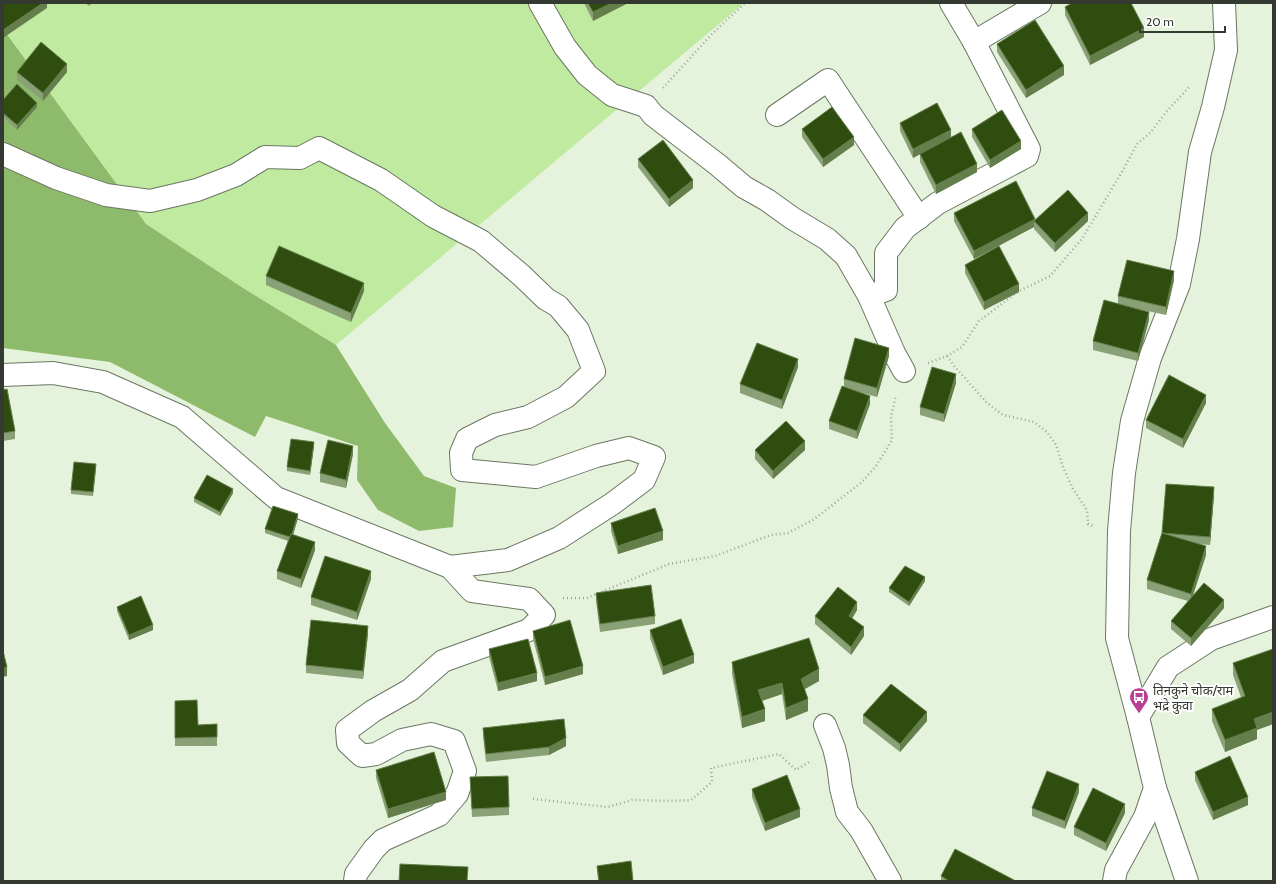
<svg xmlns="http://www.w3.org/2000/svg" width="1276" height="884" viewBox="0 0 1276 884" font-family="Cabin,'Noto Sans Devanagari',sans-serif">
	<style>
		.green { fill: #bfeaa0 }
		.forest { fill: #8ebb6b }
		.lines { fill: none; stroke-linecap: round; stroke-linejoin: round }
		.minor-casing { stroke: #6b7763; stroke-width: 24 }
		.tertiary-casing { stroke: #6b7763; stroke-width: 24 }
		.path { stroke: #9da897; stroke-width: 2.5; stroke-dasharray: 1 3; stroke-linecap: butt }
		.minor { stroke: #fff; stroke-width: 22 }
		.tertiary { stroke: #fff; stroke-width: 22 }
		.wall { fill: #8aa076 }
		.shaded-wall { fill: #657f4c }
		.building { fill: #2e4d0f; stroke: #657f4c }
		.labels { text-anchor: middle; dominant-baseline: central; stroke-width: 4; stroke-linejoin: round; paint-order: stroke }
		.poi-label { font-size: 13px; fill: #343a31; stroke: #fff; text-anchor: start }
	</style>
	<rect width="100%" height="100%" fill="#e5f3dc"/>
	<polygon class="green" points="3,3 744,3 336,345 243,288 146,224 3,29"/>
	<polygon class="forest" points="3,29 146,224 243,288 336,345 385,423 424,476 456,488 453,527 419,531 378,510 357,480 358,446 266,416 255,437 110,362 3,348"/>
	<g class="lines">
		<g class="minor-casing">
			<g id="minor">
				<polyline points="540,3 565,47 587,75 612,95 646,106 653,115 718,165 744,187 767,200 792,218 827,239 846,256 869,296 894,353 904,371"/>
				<polyline points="974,42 1040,3"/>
				<polyline points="777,115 828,80 919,218"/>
				<polyline points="3,154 56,178 106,195 150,201 197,190 236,175 265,157 300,158 319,148 381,180 433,216 481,241 521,275 546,299 558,306 578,330 594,371 566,397 528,417 495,425 467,439 461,453 462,470 536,477 596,456 629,448 654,457 644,480 612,504 559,538 508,560 450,567"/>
				<polyline points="869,296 886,290 886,253 905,228 938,203 1027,156 1029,149 974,42 951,3"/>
				<polyline points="3,375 53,373 103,382 182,417 276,498 450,567 472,591 529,599 544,615 529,630 443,661 410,690 373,711 347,730 348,743 362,756 376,754 402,740 431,734 454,741 465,771 457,794 439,815 383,840 374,849 356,874 355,881"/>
				<polyline points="1138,717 1117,638 1119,531 1124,473 1132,421 1150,358 1179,284 1188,239 1200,152 1213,107 1226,50 1224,3"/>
				<polyline points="825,725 834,748 838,765 841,788 847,812 861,830 890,881"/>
				<polyline points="1155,788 1187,881"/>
			</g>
		</g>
		<g class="tertiary-casing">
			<polyline id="tertiary" points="1114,881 1116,870 1145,817 1155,788 1138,717 1168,667 1211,639 1273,617"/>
		</g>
		<g class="path">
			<polyline points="663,88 711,35 745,3"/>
			<polyline points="947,356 955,367 987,403 1003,415 1034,422 1047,432 1056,445 1063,467 1073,489 1087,510 1088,524 1093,526"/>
			<polyline points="928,363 947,356 962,347 979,321 1019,291 1050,276 1082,239 1123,170 1137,144 1151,132 1167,111 1190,86"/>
			<polyline points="563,598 587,598 669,564 715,556 771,535 788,533 813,520 862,482 876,466 892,440 891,417 896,395"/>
			<polyline points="533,799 608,807 632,800 673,801 691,800 712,782 711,768 779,754 796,770 811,761"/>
		</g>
		<use href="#minor" class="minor"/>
		<use href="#tertiary" class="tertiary"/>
	</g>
	<g class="wall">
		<polygon points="85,3 92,3 89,6"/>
		<polygon points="584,3 626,3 626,4 593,21"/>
		<polygon points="1065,7 1144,37 1090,65 1065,15"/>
		<polygon points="997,44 1064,75 1026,98 997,52"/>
		<polygon points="17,72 67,72 43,101 17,80"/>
		<polygon points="3,100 37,107 17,130 3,117"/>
		<polygon points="900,123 951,137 977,172 936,194 920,162 920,154 913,158 900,131"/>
		<polygon points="802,129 854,145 823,167 802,137"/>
		<polygon points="972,129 1021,149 990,168 972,137"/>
		<polygon points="638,159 693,188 669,207 638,167"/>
		<polygon points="954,213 1035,220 1088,221 1055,252 1034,229 1034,227 974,259 954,221"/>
		<polygon points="965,265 1019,292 984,310 965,273"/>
		<polygon points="266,276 364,291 351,322 266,285"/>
		<polygon points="1174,280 1166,315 1129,307 1149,320 1138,361 1093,350 1093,341 1118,304 1118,296"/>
		<polygon points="889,356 877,397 855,391 870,404 857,439 829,429 829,421 844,386 844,379"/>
		<polygon points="798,367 782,409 740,393 740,384"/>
		<polygon points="956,383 944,422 920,415 920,407"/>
		<polygon points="3,390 15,431 15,439 3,441"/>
		<polygon points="1206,403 1183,448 1146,428 1146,420"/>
		<polygon points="314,446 310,475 287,471 287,467"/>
		<polygon points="755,450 805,450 773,479 755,459"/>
		<polygon points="353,454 346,488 320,482 320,473"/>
		<polygon points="96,468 93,496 71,494 71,490"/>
		<polygon points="233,493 220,516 194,502 194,498"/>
		<polygon points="1214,495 1210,545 1197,544 1206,555 1192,596 1224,608 1191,646 1171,629 1171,621 1188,601 1147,589 1147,580 1162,533"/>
		<polygon points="298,518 293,534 315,550 301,588 277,579 277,571 288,541 265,533 265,529"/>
		<polygon points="611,523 663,540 618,554 611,531"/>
		<polygon points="371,579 357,620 311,605 311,597"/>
		<polygon points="925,581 909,606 889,592 889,588"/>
		<polygon points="596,593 655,616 655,624 600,632 596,601"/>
		<polygon points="117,607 153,630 129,640 117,611"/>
		<polygon points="857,610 852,618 864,636 851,655 815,624 815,616"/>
		<polygon points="650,630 694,663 663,675 650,638"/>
		<polygon points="533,631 583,674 545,685 533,639"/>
		<polygon points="368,634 363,679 306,673 306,665"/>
		<polygon points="489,649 537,681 498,691 489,657"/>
		<polygon points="732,662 819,681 805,689 808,711 786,720 782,694 762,701 765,721 742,728 732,674"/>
		<polygon points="1233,663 1257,730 1257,739 1225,752 1212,721 1212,709 1241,697 1233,675"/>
		<polygon points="175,701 198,725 217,724 217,746 175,746"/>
		<polygon points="863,715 927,721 900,752 863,723"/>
		<polygon points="483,728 566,746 549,755 486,762 483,737"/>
		<polygon points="376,770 446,800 388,818 376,778"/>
		<polygon points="1195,772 1248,805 1213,820 1195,780"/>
		<polygon points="470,777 509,807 509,815 472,817"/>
		<polygon points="752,789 800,817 765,831 752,797"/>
		<polygon points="1079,792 1065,829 1032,816 1032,808"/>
		<polygon points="1125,813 1106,851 1074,835 1074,827"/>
		<polygon points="597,866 633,881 598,881"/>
		<polygon points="941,876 1014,881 941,881"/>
	</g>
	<g class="shaded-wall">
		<polygon points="43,3 47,3 47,8 3,38 3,30"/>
		<polygon points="612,3 626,3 626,4 593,21 593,12"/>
		<polygon points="1144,28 1144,37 1090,65 1090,56"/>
		<polygon points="67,64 67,72 43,101 43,93"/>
		<polygon points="1064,66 1064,75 1026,98 1026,90"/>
		<polygon points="37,103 37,107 17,130 17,125"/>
		<polygon points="951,130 951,138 913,158 913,149"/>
		<polygon points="854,137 854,145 823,167 823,159"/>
		<polygon points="1021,141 1021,149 990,168 990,160"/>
		<polygon points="977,164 977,172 936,194 936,185"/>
		<polygon points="693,180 693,188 669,207 669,199"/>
		<polygon points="1088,213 1088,221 1055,252 1055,243"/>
		<polygon points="1035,219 1035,222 1034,221 1034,227 974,259 974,251"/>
		<polygon points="1174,271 1174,280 1166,315 1166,307"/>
		<polygon points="364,283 364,291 351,322 351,313"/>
		<polygon points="1019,284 1019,292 984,310 984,302"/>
		<polygon points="1149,312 1149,320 1138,361 1138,353"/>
		<polygon points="889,348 889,356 877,397 877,388"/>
		<polygon points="798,359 798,367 782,409 782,400"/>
		<polygon points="956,374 956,383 944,422 944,414"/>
		<polygon points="1206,395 1206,403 1183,448 1183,439"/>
		<polygon points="870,396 870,404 857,439 857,431"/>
		<polygon points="805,441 805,450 773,479 773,471"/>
		<polygon points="314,442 314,446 310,475 310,471"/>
		<polygon points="353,446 353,454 346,488 346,480"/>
		<polygon points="1214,487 1214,495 1210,545 1210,537"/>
		<polygon points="233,489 233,493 220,516 220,512"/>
		<polygon points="298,514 298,518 291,542 291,538"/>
		<polygon points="663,531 663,540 618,554 618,546"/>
		<polygon points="315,542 315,550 301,588 301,579"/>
		<polygon points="1206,546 1206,555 1191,602 1191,594"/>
		<polygon points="371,571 371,579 357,620 357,612"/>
		<polygon points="925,577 925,581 909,606 909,602"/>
		<polygon points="1224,600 1224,608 1191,646 1191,638"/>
		<polygon points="857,602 857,610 849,624 849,616"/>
		<polygon points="153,625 153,630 129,640 129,635"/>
		<polygon points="368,626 368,634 363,679 363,671"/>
		<polygon points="864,627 864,636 851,655 851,647"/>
		<polygon points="694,655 694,663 663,675 663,667"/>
		<polygon points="583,666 583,674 545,685 545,677"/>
		<polygon points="7,667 7,676 3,677 3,668"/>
		<polygon points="819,669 819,681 801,691 801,679"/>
		<polygon points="537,673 537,681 498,691 498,683"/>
		<polygon points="782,683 782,694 758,702 758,690"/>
		<polygon points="808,699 808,711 786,720 786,708"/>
		<polygon points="765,709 765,721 742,728 742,717"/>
		<polygon points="927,712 927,721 900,752 900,744"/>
		<polygon points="1273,712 1273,724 1257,730 1257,739 1225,752 1225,740 1254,719"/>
		<polygon points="566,738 566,746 549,755 549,747"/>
		<polygon points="1079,784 1079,792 1065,829 1065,821"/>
		<polygon points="446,792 446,800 388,818 388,809"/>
		<polygon points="1248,797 1248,805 1213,820 1213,812"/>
		<polygon points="1125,804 1125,813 1106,851 1106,843"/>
		<polygon points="800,809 800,817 765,831 765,823"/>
	</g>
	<g class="building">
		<polygon points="3,3 43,3 3,30"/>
		<polygon points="588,3 612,3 593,12"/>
		<polygon points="1072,3 1131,3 1144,28 1090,56 1065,7"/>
		<polygon points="1035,20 1064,66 1026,90 997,44"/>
		<polygon points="41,42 67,64 43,93 17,72"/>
		<polygon points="17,84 37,103 17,125 3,113 3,100"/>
		<polygon points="937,103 951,130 913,149 900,123"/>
		<polygon points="832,107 854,137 823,159 802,129"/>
		<polygon points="1002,110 1021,141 990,160 972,129"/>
		<polygon points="961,132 977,164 936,185 920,154"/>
		<polygon points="663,140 693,180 669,199 638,159"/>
		<polygon points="1016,181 1035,219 974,251 954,213"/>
		<polygon points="1068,190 1088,213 1055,243 1034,221"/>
		<polygon points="279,246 364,283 351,313 266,276"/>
		<polygon points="999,246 1019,284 984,302 965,265"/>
		<polygon points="1127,260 1174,271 1166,307 1118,296"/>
		<polygon points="1104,300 1149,312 1138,353 1093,341"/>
		<polygon points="855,338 889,348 877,388 844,379"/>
		<polygon points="757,343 798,359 782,400 740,384"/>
		<polygon points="932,367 956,374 944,414 920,407"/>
		<polygon points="1169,375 1206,395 1183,439 1146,420"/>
		<polygon points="842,386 870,396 857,431 829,421"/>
		<polygon points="7,389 15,431 3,433 3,390"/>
		<polygon points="786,421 805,441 773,471 755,450"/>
		<polygon points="291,439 314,442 310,471 287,467"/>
		<polygon points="328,440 353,446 346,480 320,473"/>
		<polygon points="74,462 96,464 93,492 71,490"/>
		<polygon points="207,475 233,489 220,512 194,498"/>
		<polygon points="1166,484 1214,487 1210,537 1162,533 1206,546 1191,594 1147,580 1162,533"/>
		<polygon points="273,506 298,514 292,534 291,534 290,537 265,529"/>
		<polygon points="655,508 663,531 618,546 611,523"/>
		<polygon points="291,534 315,542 301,579 277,571"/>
		<polygon points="325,556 371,571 357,612 311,597"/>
		<polygon points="905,566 925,577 909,602 889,588"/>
		<polygon points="1204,583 1224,600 1191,638 1171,621"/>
		<polygon points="651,585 655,616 600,624 596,593"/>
		<polygon points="838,587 857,602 849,616 864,627 851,647 815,616"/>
		<polygon points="141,596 153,625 129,635 117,607"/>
		<polygon points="681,619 694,655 663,667 650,630"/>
		<polygon points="311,620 368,626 363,671 306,665"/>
		<polygon points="570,620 583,666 545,677 533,631"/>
		<polygon points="809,638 819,669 801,679 808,699 786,708 782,683 758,690 765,709 742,717 732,662"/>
		<polygon points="528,639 537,673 498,683 489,649"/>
		<polygon points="1273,649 1273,712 1254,719 1257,728 1225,740 1212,709 1245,696 1233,663"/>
		<polygon points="3,651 7,667 3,668"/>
		<polygon points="891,684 927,712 900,744 863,715"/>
		<polygon points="197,700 198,725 217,724 217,737 175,738 175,701"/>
		<polygon points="564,719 566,738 549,747 486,754 483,728"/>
		<polygon points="434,752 446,792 388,809 376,770"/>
		<polygon points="1230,756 1248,797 1213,812 1195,772"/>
		<polygon points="1047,771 1079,784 1065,821 1032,808"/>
		<polygon points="787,775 800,809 765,823 752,789"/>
		<polygon points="508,776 509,807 472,809 470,777"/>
		<polygon points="1093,788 1125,804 1106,843 1074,827"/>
		<polygon points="955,849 1014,880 1013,881 949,881 941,876"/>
		<polygon points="631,861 633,881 599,881 597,866"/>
		<polygon points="400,864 468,867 467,881 399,881"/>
	</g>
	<defs>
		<g id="bus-pin" transform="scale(1)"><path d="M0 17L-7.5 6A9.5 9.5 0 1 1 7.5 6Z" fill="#ba4093" stroke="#fff"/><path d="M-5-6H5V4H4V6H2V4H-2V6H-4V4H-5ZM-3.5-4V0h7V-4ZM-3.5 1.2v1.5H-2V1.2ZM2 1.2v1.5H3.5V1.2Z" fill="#fff"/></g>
	</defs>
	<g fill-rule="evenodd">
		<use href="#bus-pin" x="1139" y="697"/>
	</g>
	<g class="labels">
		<g class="poi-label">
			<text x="1153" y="690">तिनकुने चोक/राम<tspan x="1153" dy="15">भद्रे कुवा</tspan></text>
		</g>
	</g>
	<rect width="1276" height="884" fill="none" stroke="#343a31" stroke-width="8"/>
	<path d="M1140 26v6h85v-6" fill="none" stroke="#343a31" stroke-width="2"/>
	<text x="1146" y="26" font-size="12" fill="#343a31" stroke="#ffffff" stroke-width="3" paint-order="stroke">20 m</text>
</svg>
